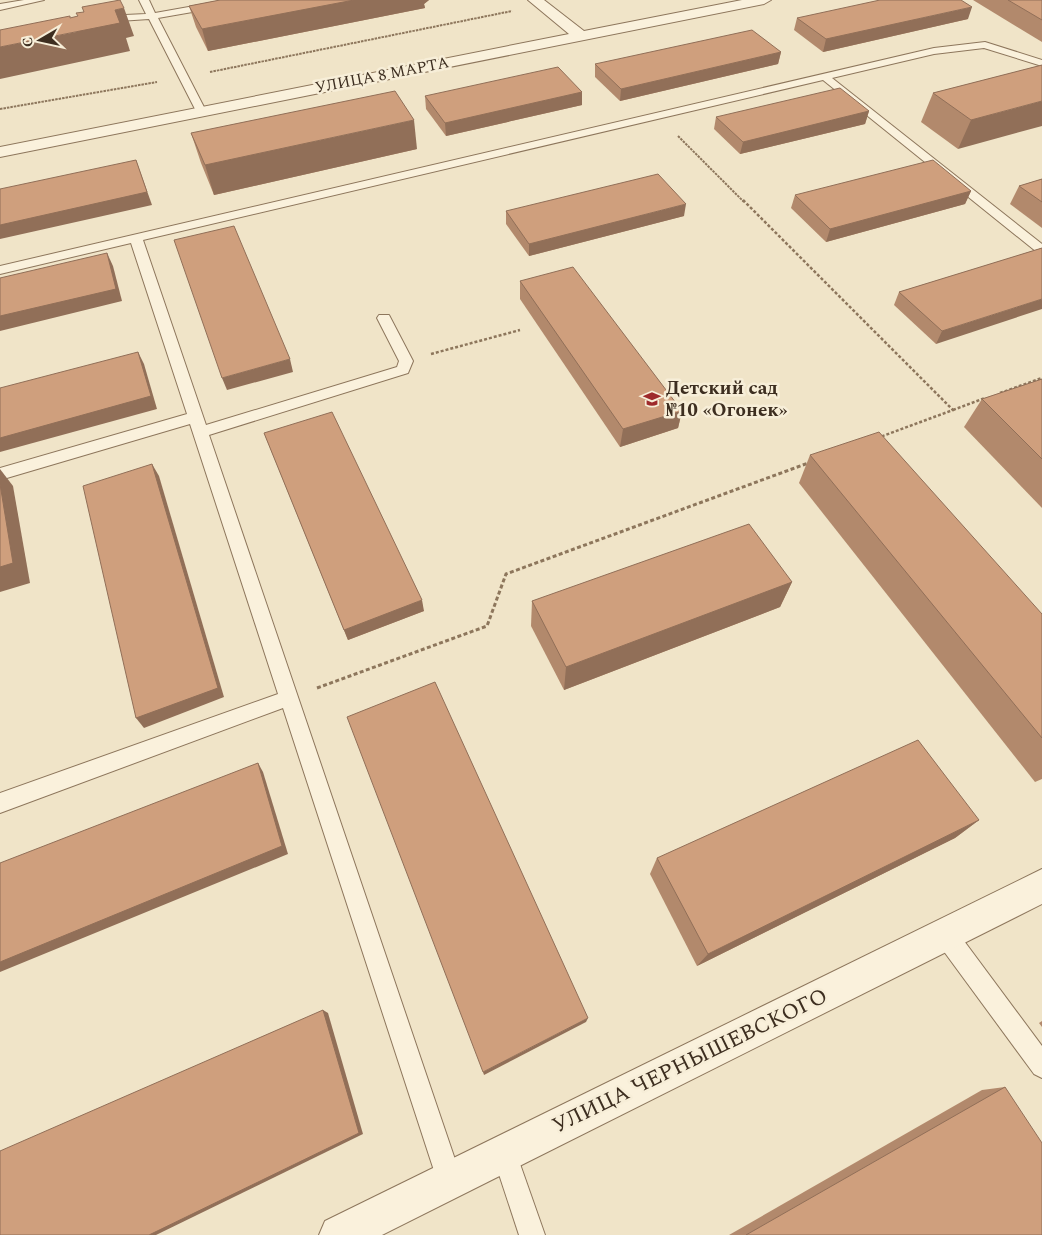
<svg xmlns="http://www.w3.org/2000/svg" width="1042" height="1235" viewBox="0 0 1042 1235" font-family="Spectral,serif">
	<style>
		.lines { fill: none; stroke-linecap: round; stroke-linejoin: round }
		.service-casing { stroke: #8d765c; stroke-width: 2 }
		.minor-casing { stroke: #8d765c; stroke-width: 2 }
		.path-far2 { stroke: #8d765c; stroke-width: 2; stroke-dasharray: 2.5 1; stroke-linecap: butt }
		.path-far1 { stroke: #8d765c; stroke-width: 2.5; stroke-dasharray: 3 2; stroke-linecap: butt }
		.path { stroke: #8d765c; stroke-width: 3; stroke-dasharray: 4 2.5; stroke-linecap: butt }
		.service { fill: #faf1dc; fill-rule: evenodd }
		.minor { fill: #faf1dc; fill-rule: evenodd }
		.wall { fill: #b2896c }
		.shaded-wall { fill: #916f58 }
		.building { fill: #cf9f7d; stroke: #916f58 }
		.labels { text-anchor: middle; dominant-baseline: central; stroke-width: 5; stroke-linejoin: round; paint-order: stroke }
		.far-street-label { font-size: 16px; fill: #3d2e20; stroke: #f7eed8 }
		.poi-label { font-size: 19px; font-weight: bold; fill: #3d2e20; stroke: #f7eed8; text-anchor: start }
		.near-street-label { font-size: 22px; fill: #3d2e20; stroke: #f7eed8 }
	</style>
	<rect width="100%" height="100%" fill="#f0e4c8"/>
	<g class="lines">
		<g class="service-casing">
			<g id="service">
				<polygon points="24,0 44,0 0,10 0,4"/>
				<polygon points="139,0 149,0 155,13 228,0 249,0 244,3 158,18 206,111 205,113 201,114 196,111 149,19 104,22 99,19 104,16 146,14"/>
				<polygon points="985,42 1042,60 1042,66 984,48 934,54 832,78 1042,244 1042,254 1038,253 823,80 143,240 206,425 397,367 399,361 377,318 379,315 389,315 413,361 408,373 209,435 462,1180 458,1189 449,1193 440,1189 283,708 0,813 0,793 278,694 190,424 0,480 0,468 187,414 131,243 0,274 0,266 934,48"/>
				<polygon points="945,923 953,926 1042,1046 1042,1078 1034,1074 937,942 934,934 937,926"/>
				<polygon points="504,1141 513,1144 545,1235 519,1235 492,1153 495,1144"/>
			</g>
		</g>
		<g class="minor-casing">
			<g id="minor">
				<polygon points="528,0 544,0 584,31 742,0 771,0 764,4 0,157 0,147 569,34"/>
				<polygon points="1042,869 1042,904 382,1235 319,1235 325,1221"/>
			</g>
		</g>
		<g class="path-far2">
			<polyline points="210,72 512,11"/>
			<polyline points="0,109 157,82"/>
			<polyline points="678,136 744,202"/>
		</g>
		<g class="path-far1">
			<polyline points="743,200 953,410 880,437"/>
			<polyline points="431,354 520,330"/>
			<polyline points="1000,393 1042,378"/>
			<polyline points="953,410 985,398"/>
		</g>
		<polyline class="path" points="317,688 487,626 506,574 811,462"/>
		<use href="#service" class="service"/>
		<use href="#minor" class="minor"/>
	</g>
	<g class="wall">
		<polygon points="220,0 429,0 424,4 425,8 208,51 196,27 189,6"/>
		<polygon points="973,0 1042,0 1042,42"/>
		<polygon points="797,18 968,19 823,52 794,30"/>
		<polygon points="781,52 778,64 620,101 595,77 595,64"/>
		<polygon points="1042,65 958,149 921,122 933,93"/>
		<polygon points="582,92 582,105 446,136 426,109 425,96"/>
		<polygon points="869,111 865,124 740,154 714,129 716,117"/>
		<polygon points="191,133 417,149 214,195 201,163"/>
		<polygon points="1042,179 1042,228 1010,204 1019,186"/>
		<polygon points="971,191 965,204 826,242 791,208 795,195"/>
		<polygon points="506,211 684,216 529,256 506,224"/>
		<polygon points="1042,248 936,344 894,305 899,292"/>
		<polygon points="520,281 682,411 678,428 620,447 520,299"/>
		<polygon points="1042,379 1042,508 964,427 982,399"/>
		<polygon points="264,433 424,611 348,640"/>
		<polygon points="810,455 1042,614 1042,779 1035,782 799,483"/>
		<polygon points="792,582 780,607 564,690 531,626 532,601"/>
		<polygon points="979,820 955,838 697,966 650,874 657,858"/>
		<polygon points="1042,1021 1042,1027 1039,1023"/>
		<polygon points="1005,1087 1042,1235 729,1235 982,1090"/>
	</g>
	<g class="shaded-wall">
		<polygon points="354,0 429,0 424,4 425,8 208,51 202,29"/>
		<polygon points="972,7 968,19 823,52 826,39"/>
		<polygon points="124,8 134,36 126,38 130,51 0,79 0,47 76,32 115,10"/>
		<polygon points="781,52 778,64 620,101 621,89"/>
		<polygon points="582,92 582,105 446,136 445,123"/>
		<polygon points="1042,101 1042,126 958,149 971,120"/>
		<polygon points="869,111 865,124 740,154 743,142"/>
		<polygon points="414,120 417,149 214,195 205,165"/>
		<polygon points="136,160 152,205 0,239 0,225"/>
		<polygon points="971,191 965,204 826,242 830,229"/>
		<polygon points="686,204 684,216 529,256 529,244"/>
		<polygon points="107,253 113,266 122,301 0,331 0,316"/>
		<polygon points="1042,299 1042,309 936,344 942,331"/>
		<polygon points="138,352 144,364 157,409 0,452 0,438"/>
		<polygon points="290,359 293,372 227,390 222,378"/>
		<polygon points="682,411 678,428 620,447 623,429"/>
		<polygon points="152,464 159,476 224,697 144,728 136,718"/>
		<polygon points="0,469 13,486 30,583 0,592"/>
		<polygon points="792,582 780,607 564,690 566,667"/>
		<polygon points="422,600 424,611 348,640 344,630"/>
		<polygon points="258,763 263,772 288,854 0,972 0,962"/>
		<polygon points="979,820 955,838 697,966 708,954"/>
		<polygon points="323,1010 328,1013 363,1134 156,1235 149,1235"/>
		<polygon points="588,1018 586,1022 484,1075 483,1072"/>
	</g>
	<g class="building">
		<polygon points="120,0 124,8 115,10 120,23 0,47 0,30 70,16 70,18 78,16 76,13 84,12 82,7"/>
		<polygon points="220,0 354,0 202,29 189,6"/>
		<polygon points="880,0 961,0 972,7 826,39 797,18"/>
		<polygon points="1008,0 1042,0 1042,20"/>
		<polygon points="752,30 781,52 621,89 595,64"/>
		<polygon points="1042,65 1042,101 971,120 933,93"/>
		<polygon points="558,67 582,92 445,123 425,96"/>
		<polygon points="840,88 869,111 743,142 716,117"/>
		<polygon points="395,91 414,120 205,165 191,133"/>
		<polygon points="136,160 147,192 0,225 0,189"/>
		<polygon points="933,160 971,191 830,229 795,195"/>
		<polygon points="658,174 686,204 529,244 506,211"/>
		<polygon points="1042,179 1042,202 1019,186"/>
		<polygon points="234,226 290,359 222,378 174,240"/>
		<polygon points="1042,248 1042,299 942,331 899,292"/>
		<polygon points="107,253 116,289 0,316 0,278"/>
		<polygon points="573,267 682,411 623,429 520,281"/>
		<polygon points="138,352 151,396 0,438 0,388"/>
		<polygon points="1042,379 1042,459 982,399"/>
		<polygon points="332,412 422,600 344,630 264,433"/>
		<polygon points="879,432 1042,614 1042,738 810,455"/>
		<polygon points="152,464 218,688 136,718 83,486"/>
		<polygon points="0,484 13,563 0,567"/>
		<polygon points="749,524 792,582 566,667 532,601"/>
		<polygon points="435,682 588,1018 483,1072 347,717"/>
		<polygon points="918,740 979,820 708,954 657,858"/>
		<polygon points="258,763 282,846 0,962 0,863"/>
		<polygon points="323,1010 359,1133 149,1235 0,1235 0,1151"/>
		<polygon points="1005,1087 1042,1143 1042,1235 746,1235"/>
	</g>
	<defs>
		<g id="school-bare" transform="scale(1.35)"><path d="M0-5L7-2L0 1L-7-2ZM-4 1L0 2.5L4 1V4Q0 6-4 4Z" fill="#9e2a2b" stroke="#f7eed8" stroke-width="2.5" paint-order="stroke"/></g>
	</defs>
	<g fill-rule="evenodd">
		<use href="#school-bare" x="652" y="399"/>
	</g>
	<g class="labels">
		<g class="far-street-label">
			<text transform="translate(382 75) rotate(-11)">УЛИЦА 8 МАРТА</text>
		</g>
		<g class="poi-label">
			<text x="666" y="388">Детский сад<tspan x="666" dy="22">№10 «Огонек»</tspan></text>
		</g>
		<g class="near-street-label">
			<text transform="translate(690 1061) rotate(-26)">УЛИЦА ЧЕРНЫШЕВСКОГО</text>
		</g>
	</g>
	<g transform="translate(40 40) rotate(261)" stroke="#f7eed8" stroke-width="4" paint-order="stroke">
	<path d="M0-4L9 19L0 12L-9 19Z" fill="#3d2e20"/>
	<text y="-8" font-size="14" font-weight="bold" text-anchor="middle" fill="#3d2e20">С</text>
	</g>
</svg>
